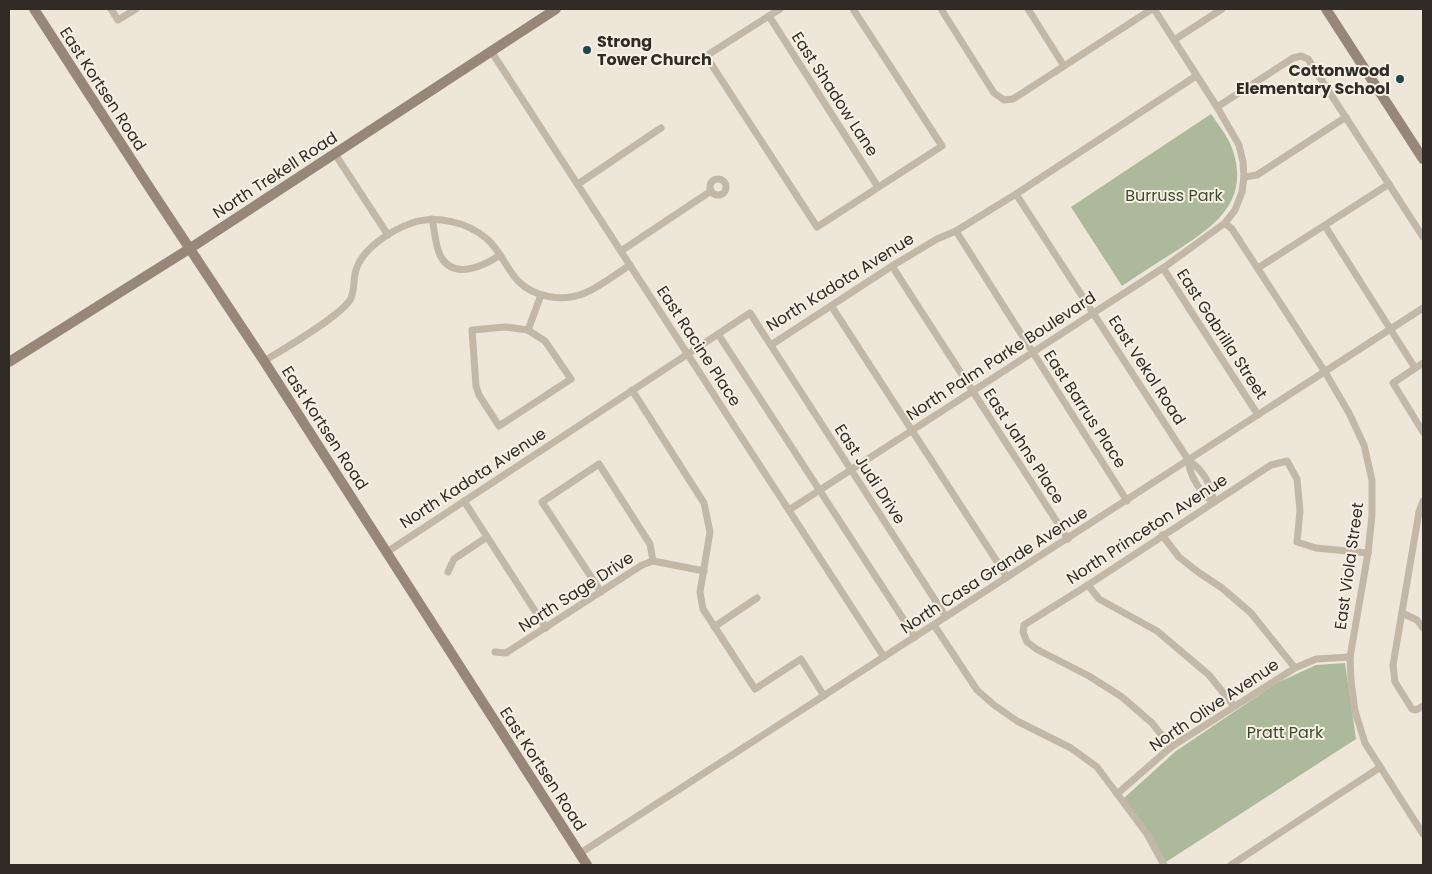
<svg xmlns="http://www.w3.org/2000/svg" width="1432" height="874" viewBox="0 0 1432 874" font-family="Poppins,sans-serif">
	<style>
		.green { fill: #acba9b }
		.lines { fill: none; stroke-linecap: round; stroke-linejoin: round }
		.street { stroke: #c3b7a7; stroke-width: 7 }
		.secondary { stroke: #968779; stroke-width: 10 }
		.poi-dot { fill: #22444c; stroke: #f6f0e5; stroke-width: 2 }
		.labels { text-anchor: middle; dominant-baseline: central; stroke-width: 4; stroke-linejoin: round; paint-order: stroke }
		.poi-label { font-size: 16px; font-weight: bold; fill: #312b26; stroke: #f6f0e5; text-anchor: start }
		.street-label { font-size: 16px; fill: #312b26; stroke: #f6f0e5 }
		.park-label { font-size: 16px; fill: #3d4c2d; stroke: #f6f0e5 }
	</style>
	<rect width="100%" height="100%" fill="#ede6d9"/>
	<g class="green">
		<path d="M1211 114C1220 127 1230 139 1234 154 1248 204 1213 227 1176 251 1158 262 1140 274 1122 286L1071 207Z"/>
		<polygon points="1345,663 1356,739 1166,862 1124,798 1176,751 1277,683 1316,665"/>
	</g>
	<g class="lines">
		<g class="street">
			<polyline points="111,9 118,20 136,9"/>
			<polyline points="780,9 706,56 817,227 942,146 853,9"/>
			<polyline points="941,9 994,93 1004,100 1013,99 1152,9"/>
			<polyline points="1028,9 1064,66"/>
			<polyline points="769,16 878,187"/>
			<polyline points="1174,40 1222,9"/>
			<polyline points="491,51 884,657"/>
			<polyline points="1217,107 1293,58 1301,56 1308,59 1423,237"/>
			<polyline points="335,154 388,235"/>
			<polyline points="1244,177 1257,175 1346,117"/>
			<circle cx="718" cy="187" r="8"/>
			<polyline points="578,184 661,128"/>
			<path d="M1016 194 1189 461C1202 469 1213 486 1213 502 1202 495 1188 474 1189 461"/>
			<path d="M432 219C435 231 435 247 441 257 454 280 484 266 500 255"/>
			<polyline points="1225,223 1232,229 1325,372 1349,413 1364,445 1372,480 1372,515 1368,553 1350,657 1351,681 1355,711 1365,743 1423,834"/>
			<polyline points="1325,226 1415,368"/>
			<polyline points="956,231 1127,501"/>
			<polyline points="621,251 711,191"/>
			<polyline points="892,266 1068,539"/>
			<polyline points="1163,268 1258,415"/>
			<polyline points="1258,268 1389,184"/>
			<polyline points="832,307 1007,577"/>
			<polygon points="505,327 528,330 545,341 571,379 499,426 479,395 476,386 472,330"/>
			<polyline points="528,330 541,295"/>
			<polyline points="718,334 915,637"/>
			<polyline points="771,345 892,266 937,239 956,231 1016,194 1196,76"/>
			<path d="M264 361C284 349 339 317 350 300 355 292 353 279 356 270 362 249 391 230 412 223 436 215 468 222 487 239 500 250 506 268 518 281 535 298 563 302 585 293 601 286 616 274 630 265"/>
			<polyline points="1423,363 1393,383 1423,432"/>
			<polyline points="632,390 704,503 710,532 700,592 703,609 755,689 801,659 824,696"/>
			<polyline points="464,501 546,628"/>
			<polyline points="1423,501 1419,512 1393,665 1395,682 1412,709 1416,710 1423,706"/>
			<polyline points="789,510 1163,268 1225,223 1235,210 1242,192 1244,177 1243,162 1239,145 1217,107 1154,9"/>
			<polyline points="1162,535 1179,557 1198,572 1222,588 1251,613 1295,668"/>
			<polyline points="387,552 750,313 946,617"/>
			<polyline points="448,572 454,559 487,537"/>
			<polyline points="1088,585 1099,599 1157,631 1209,675 1234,706"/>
			<polyline points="601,592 542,502 599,464 650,544 653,561"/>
			<polyline points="1402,613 1417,620 1423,628"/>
			<polyline points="934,625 977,690 994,705 1017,721 1071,748 1097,767 1147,834 1164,865"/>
			<polyline points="714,627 757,598"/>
			<polyline points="495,652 506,653 642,565 653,561 704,571"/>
			<polyline points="1171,747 1152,723 1122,697 1089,676 1038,650 1027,642 1023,632 1024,625 1088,585 1271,465 1287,461 1297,479 1300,511 1297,542 1316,548 1368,553"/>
			<polyline points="1117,794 1171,747 1295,668 1316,659 1350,657"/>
			<polyline points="579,854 1423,308"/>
			<polyline points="1231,865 1379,768"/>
		</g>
		<g class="secondary">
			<polyline points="34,9 151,190 264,361 587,865"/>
			<polyline points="1326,9 1423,159"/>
			<polyline points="9,362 189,249 556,9"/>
		</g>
	</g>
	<g class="poi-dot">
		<circle cx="587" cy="50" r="5"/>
		<circle cx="1400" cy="79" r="5"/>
	</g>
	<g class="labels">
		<g class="poi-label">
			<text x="597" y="41">Strong<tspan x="597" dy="18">Tower Church</tspan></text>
			<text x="1390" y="70" text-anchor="end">Cottonwood<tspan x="1390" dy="18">Elementary School</tspan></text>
		</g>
		<g class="street-label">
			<text transform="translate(103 89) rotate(57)">East Kortsen Road</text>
			<text transform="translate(835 94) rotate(57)">East Shadow Lane</text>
			<text transform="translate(275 175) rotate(-33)">North Trekell Road</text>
			<text transform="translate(840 282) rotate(-32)">North Kadota Avenue</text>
			<text transform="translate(1222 334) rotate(57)">East Gabrilla Street</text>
			<text transform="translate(699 346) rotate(57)">East Racine Place</text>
			<text transform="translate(1001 356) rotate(-33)">North Palm Parke Boulevard</text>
			<text transform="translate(1147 370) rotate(57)">East Vekol Road</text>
			<text transform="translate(1085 409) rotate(57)">East Barrus Place</text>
			<text transform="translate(325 428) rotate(57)">East Kortsen Road</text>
			<text transform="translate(1024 446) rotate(57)">East Jahns Place</text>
			<text transform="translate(870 474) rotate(57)">East Judi Drive</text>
			<text transform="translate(473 478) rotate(-33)">North Kadota Avenue</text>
			<text transform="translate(1147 529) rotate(-33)">North Princeton Avenue</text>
			<text transform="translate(1349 566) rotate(-82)">East Viola Street</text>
			<text transform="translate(994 570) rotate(-33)">North Casa Grande Avenue</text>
			<text transform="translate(576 592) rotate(-33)">North Sage Drive</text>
			<text transform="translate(1214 705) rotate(-34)">North Olive Avenue</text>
			<text transform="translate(543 769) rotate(57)">East Kortsen Road</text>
		</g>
		<g class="park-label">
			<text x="1174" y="195">Burruss Park</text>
			<text x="1285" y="732">Pratt Park</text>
		</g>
	</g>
	<rect width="1432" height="874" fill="none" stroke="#312b26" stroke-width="20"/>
</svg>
